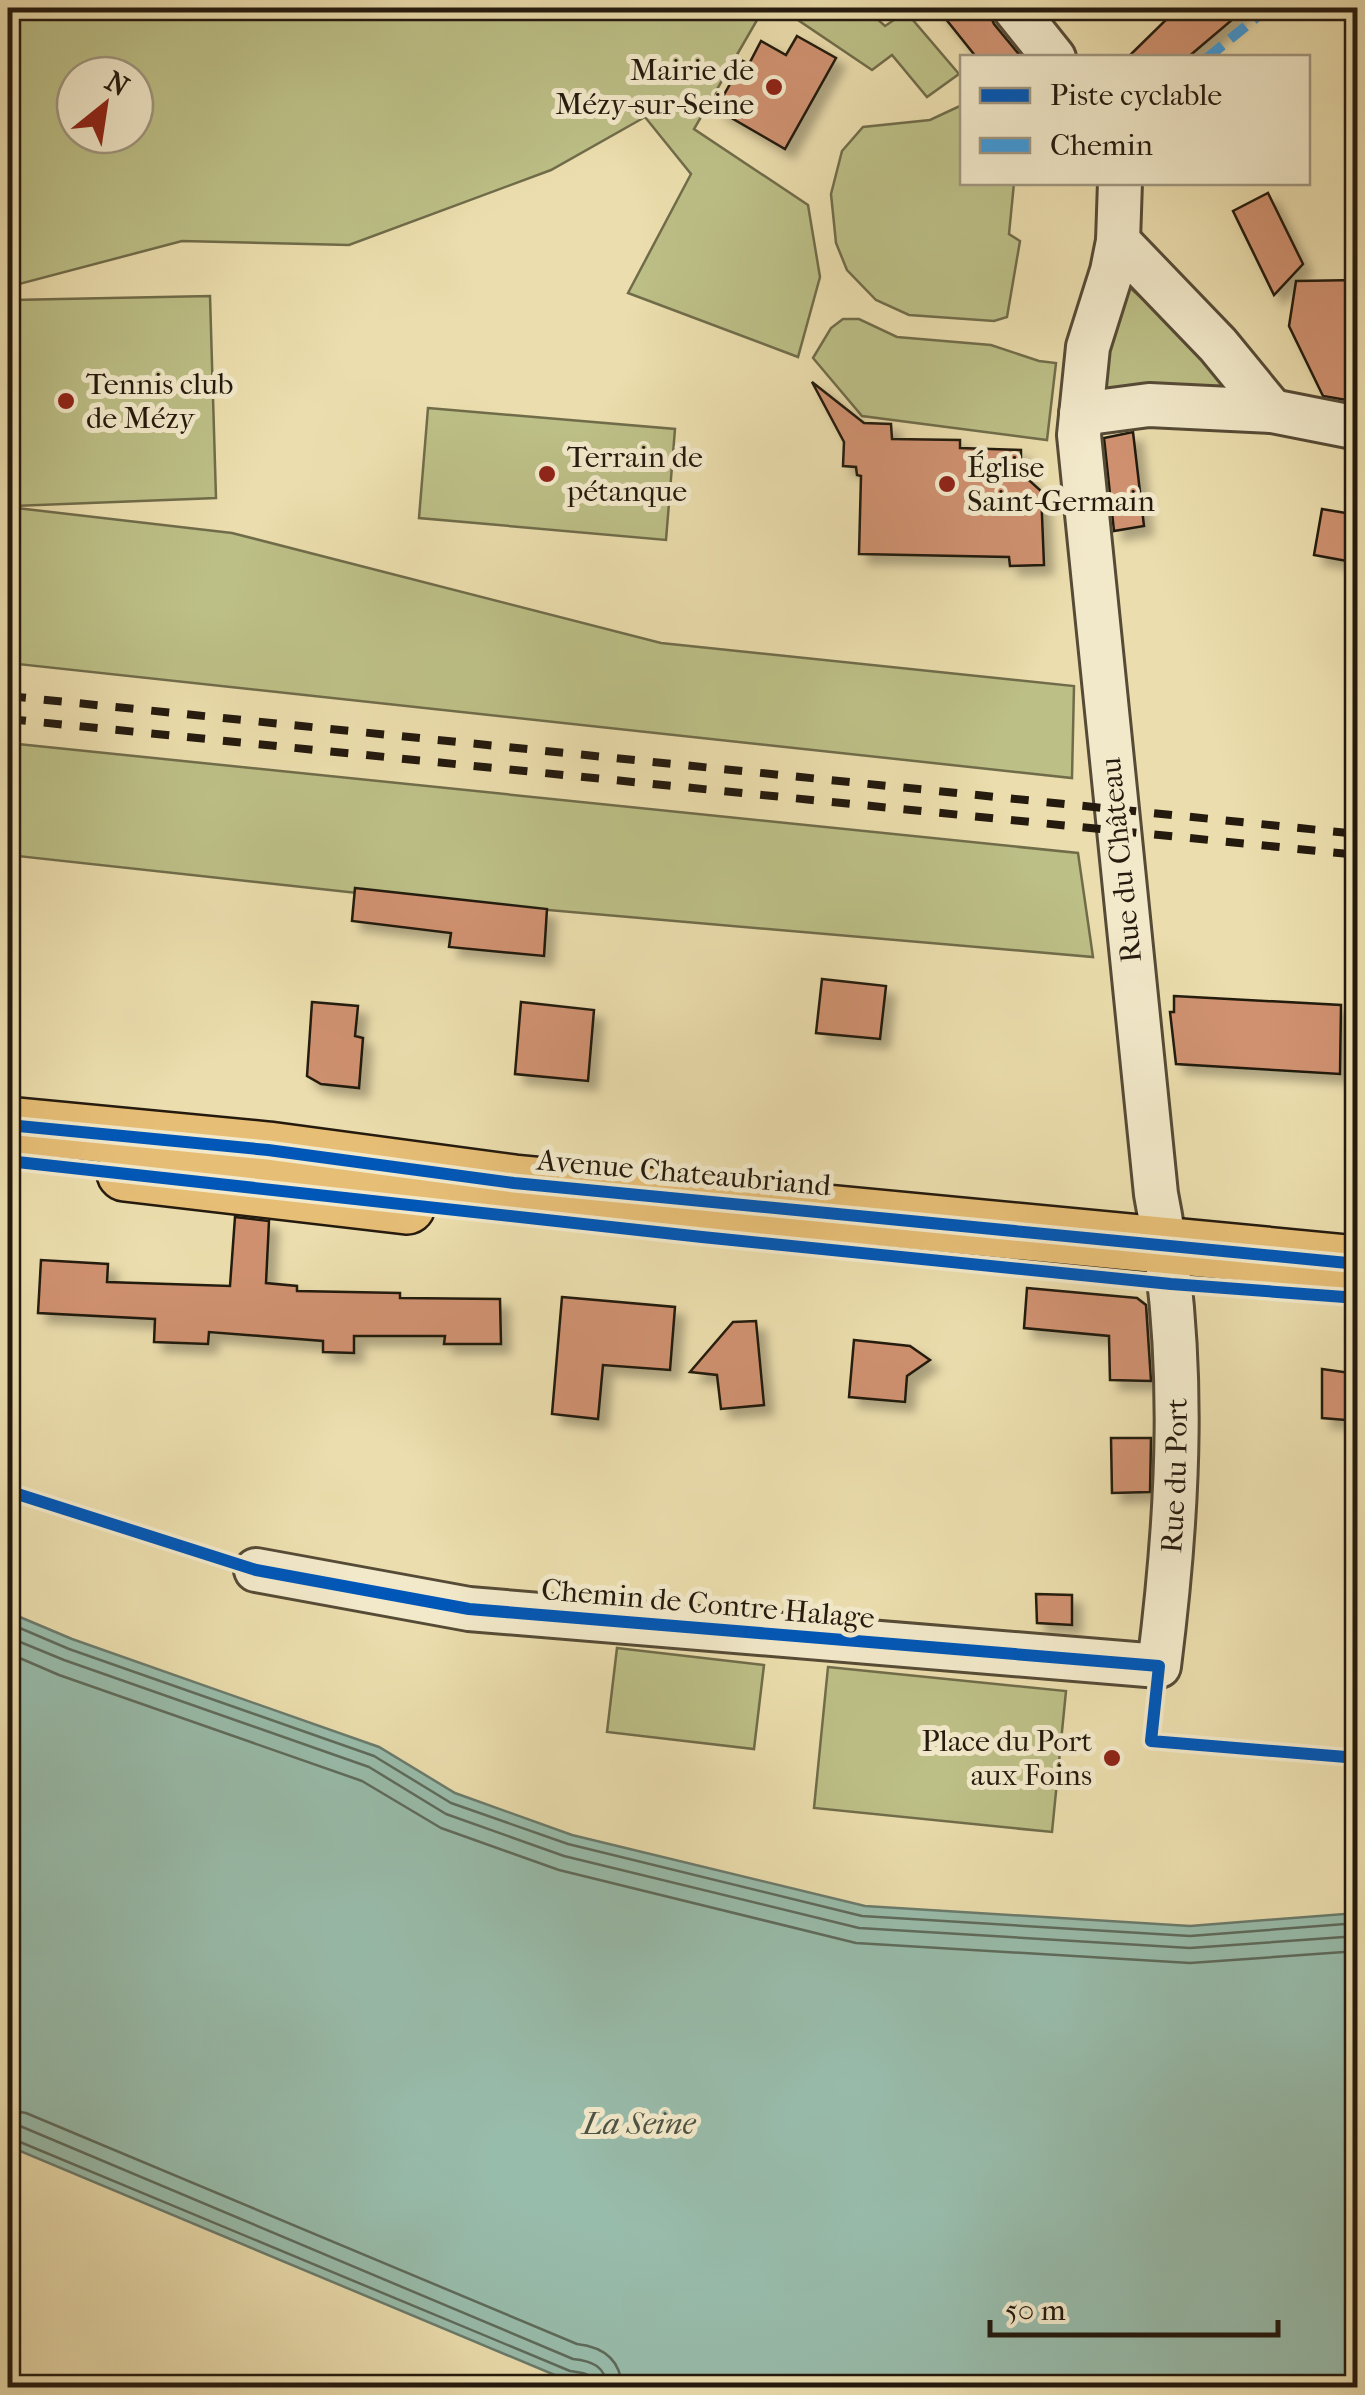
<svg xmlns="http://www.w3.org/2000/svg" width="1365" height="2395" viewBox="0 0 1365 2395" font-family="'IM FELL French Canon',serif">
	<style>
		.green { fill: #bcbf86; stroke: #706c4a; stroke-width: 2.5; fill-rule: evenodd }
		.water { fill: #98bcab; stroke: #6a7b6c; stroke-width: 2.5 }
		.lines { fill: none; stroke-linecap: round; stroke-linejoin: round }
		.shore { stroke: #5e6b5c; stroke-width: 2.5 }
		.building { fill: #cf916f; stroke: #241a0e; stroke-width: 2.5; filter: url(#shadow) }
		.minor-casing { stroke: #564b36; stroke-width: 48 }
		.primary-casing { stroke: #241a0e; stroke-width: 60 }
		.minor { stroke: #f2e9ca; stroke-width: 42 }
		.primary { stroke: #e6be76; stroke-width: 55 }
		.rail { stroke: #241a0e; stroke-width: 8; stroke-dasharray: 18 18; stroke-linecap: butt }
		.quiet { stroke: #3c9bde; stroke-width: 10; stroke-dasharray: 20 10; stroke-linecap: butt }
		.cycleway-casing { stroke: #f2e9ca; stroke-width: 19 }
		.cycleway { stroke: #0057b8; stroke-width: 12 }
		.poi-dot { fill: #8f2418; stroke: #f2e9ca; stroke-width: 4 }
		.labels { text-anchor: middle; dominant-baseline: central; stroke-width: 10; stroke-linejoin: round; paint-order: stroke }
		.poi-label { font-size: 30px; fill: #241a0e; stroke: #f2e9ca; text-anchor: start }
		.street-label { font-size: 30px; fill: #241a0e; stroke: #f2e9ca }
		.water-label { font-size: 32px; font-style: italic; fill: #4d5345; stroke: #f2e9ca }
	</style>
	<defs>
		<filter id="shadow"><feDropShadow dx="9" dy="9" stdDeviation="5" flood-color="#0004"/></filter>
	</defs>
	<rect width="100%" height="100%" fill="#ebddad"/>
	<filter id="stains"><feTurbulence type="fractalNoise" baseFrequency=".002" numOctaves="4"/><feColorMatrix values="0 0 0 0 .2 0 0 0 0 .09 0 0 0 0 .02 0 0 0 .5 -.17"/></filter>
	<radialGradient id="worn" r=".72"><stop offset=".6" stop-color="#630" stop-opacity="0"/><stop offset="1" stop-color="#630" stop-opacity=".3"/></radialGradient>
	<g class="green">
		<path d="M8 8H764L694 129 808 205 820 277 798 357 628 293 691 174 645 117 551 170 349 245 182 241 8 287ZM135 75V135H75V75Z"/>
		<polygon points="800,8 865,8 885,26 906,12 959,74 927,97 892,55 872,70 795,18"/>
		<polygon points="962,105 962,182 1014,183 1009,234 1020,241 1007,317 994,321 909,315 876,300 847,270 836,243 831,194 842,151 863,127 930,120"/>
		<polygon points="1128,286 1232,378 1229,395 1096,387"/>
		<polygon points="210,296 216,498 14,506 12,300"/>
		<polygon points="843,319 859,319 897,337 991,345 1039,361 1056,363 1047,440 862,416 813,358 831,328"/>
		<polygon points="428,408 675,429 666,540 419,518"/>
		<polygon points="8,507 232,533 661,643 1074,686 1072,778 8,663"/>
		<polygon points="8,743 1078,853 1093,957 385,896 8,855"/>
		<polygon points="617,1648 764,1665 754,1749 607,1732"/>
		<polygon points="828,1667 1066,1691 1052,1832 814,1808"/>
	</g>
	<polygon class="water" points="8,1612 72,1639 379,1747 455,1793 572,1835 865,1906 1190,1926 1357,1913 1357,2387 644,2388 569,2381 8,2146"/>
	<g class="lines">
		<g class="shore">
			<polyline points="8,1623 69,1649 374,1756 451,1803 568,1844 862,1916 1190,1936 1358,1923"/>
			<polyline points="8,1637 64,1660 369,1767 446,1814 564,1856 859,1928 1190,1948 1358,1936"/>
			<polyline points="8,1653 59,1675 362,1781 441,1828 559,1870 856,1943 1190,1963 1358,1951"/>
			<path d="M8 2110 26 2113 577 2344C603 2347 621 2360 622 2388"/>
			<path d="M8 2125 20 2126 573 2359C592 2361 606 2366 607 2388"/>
			<path d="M8 2137 570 2371C582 2373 594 2372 594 2388"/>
		</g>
	</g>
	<g class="building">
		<polygon points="937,8 987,8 994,24 1022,58 977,58"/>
		<polygon points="1178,8 1246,8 1187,58 1127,58"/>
		<polygon points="797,36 836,58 785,149 716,109 743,61 749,64 761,41 786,55"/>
		<polygon points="1268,193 1303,264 1274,295 1233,211"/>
		<polygon points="1358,280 1358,402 1323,396 1289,326 1296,281"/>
		<polygon points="812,382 864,423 891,424 892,439 960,440 960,448 1021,450 1021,473 1041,491 1044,565 1010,566 1009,557 859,554 861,476 857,475 856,467 843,466 844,442"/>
		<polygon points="1133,432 1144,526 1114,531 1104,438"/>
		<polygon points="1322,509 1358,515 1358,563 1314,555"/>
		<polygon points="355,888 547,909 544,956 449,947 451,933 352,921"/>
		<polygon points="822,979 886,986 880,1039 816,1033"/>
		<polygon points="1174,996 1341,1005 1340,1074 1176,1064 1170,1012 1174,1012"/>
		<polygon points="312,1002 358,1006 355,1036 363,1038 359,1088 321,1084 307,1076"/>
		<polygon points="521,1002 594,1010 588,1081 515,1074"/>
		<polygon points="235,1217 269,1221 266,1283 297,1286 297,1291 400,1293 400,1298 500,1299 501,1344 444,1344 445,1336 354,1336 354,1353 323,1352 323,1341 209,1332 208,1344 154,1342 155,1319 38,1313 41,1260 108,1264 107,1282 230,1286"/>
		<polygon points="1027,1288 1137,1298 1146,1305 1151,1381 1110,1380 1109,1336 1024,1328"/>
		<polygon points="562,1297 675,1307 670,1370 603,1365 598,1419 552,1414"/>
		<polygon points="756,1321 764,1405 721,1409 717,1375 690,1372 733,1322"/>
		<polygon points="854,1340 910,1346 930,1360 907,1376 905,1402 849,1397"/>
		<polygon points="1322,1369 1358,1374 1358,1421 1322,1418"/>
		<polygon points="1111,1438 1151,1438 1150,1492 1112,1493"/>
		<polygon points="1036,1594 1072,1595 1072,1625 1037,1623"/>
	</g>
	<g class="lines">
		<g class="minor-casing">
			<g id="minor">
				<polyline points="1014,8 1054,58"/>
				<polyline points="1118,241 1218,345 1272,411"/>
				<polyline points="1081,414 1149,405 1272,411 1358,428"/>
				<path id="s1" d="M256 1570 469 1609 1159 1666C1179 1508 1187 1351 1156 1194L1079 435 1088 347 1112 271 1118 241 1120 182"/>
			</g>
		</g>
		<g class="primary-casing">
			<g id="primary">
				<polyline points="8,1125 268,1150 514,1183 1358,1264"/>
				<polyline points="125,1173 407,1206"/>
			</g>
		</g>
		<use href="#minor" class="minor"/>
		<use href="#primary" class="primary"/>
		<g class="rail">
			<polyline points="8,696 1358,834"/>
			<polyline points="8,719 1358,855"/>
		</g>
		<polyline class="quiet" points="1207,58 1268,8"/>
		<g class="cycleway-casing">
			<g id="cycleway">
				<polyline points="8,1125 268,1150 514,1183 1358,1264"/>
				<polyline points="8,1161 702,1237 1171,1284 1358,1298"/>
				<polyline points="8,1491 256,1570 469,1609 1159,1666 1151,1741 1358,1758"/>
			</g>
		</g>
		<use href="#cycleway" class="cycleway"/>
	</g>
	<g class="poi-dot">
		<circle cx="774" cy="87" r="10"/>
		<circle cx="66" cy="401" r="10"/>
		<circle cx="547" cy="474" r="10"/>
		<circle cx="947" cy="484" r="10"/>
		<circle cx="1112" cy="1758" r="10"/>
	</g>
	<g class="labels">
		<g class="poi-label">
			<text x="754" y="70" text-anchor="end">Mairie de<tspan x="754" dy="34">Mézy-sur-Seine</tspan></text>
			<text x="86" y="384">Tennis club<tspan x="86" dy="34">de Mézy</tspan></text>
			<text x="567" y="457">Terrain de<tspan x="567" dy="34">pétanque</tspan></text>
			<text x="967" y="467">Église<tspan x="967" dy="34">Saint-Germain</tspan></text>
			<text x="1092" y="1741" text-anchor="end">Place du Port<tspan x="1092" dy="34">aux Foins</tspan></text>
		</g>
		<g class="street-label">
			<text transform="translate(1121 860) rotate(-96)">Rue du Château</text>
			<text transform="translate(684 1173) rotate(5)">Avenue Chateaubriand</text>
			<text stroke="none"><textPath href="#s1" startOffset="1100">Rue du Port</textPath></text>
			<text transform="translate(708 1604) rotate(5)">Chemin de Contre Halage</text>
		</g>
		<g class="water-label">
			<text x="639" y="2123">La Seine</text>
		</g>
	</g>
	<rect width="1365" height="2395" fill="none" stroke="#ebddad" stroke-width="40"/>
	<rect x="10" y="10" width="1345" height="2375" fill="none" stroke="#241a0e" stroke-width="5"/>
	<rect x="20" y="20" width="1325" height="2355" fill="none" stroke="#241a0e" stroke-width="2.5"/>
	<rect x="960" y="55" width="350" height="130" fill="#f2e9ca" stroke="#a0967f" stroke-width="2.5"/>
	<rect x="980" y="88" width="50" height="15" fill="#0057b8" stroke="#a0967f" stroke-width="2.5"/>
	<text x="1050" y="105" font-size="30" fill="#241a0e">Piste cyclable</text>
	<rect x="980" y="138" width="50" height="15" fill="#3c9bde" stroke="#a0967f" stroke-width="2.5"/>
	<text x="1050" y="155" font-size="30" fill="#241a0e">Chemin</text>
	<g transform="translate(105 105) rotate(30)"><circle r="48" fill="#f2e9ca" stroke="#a0967f" stroke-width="2.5"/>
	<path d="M0-8L18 38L0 25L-18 38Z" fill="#8f2418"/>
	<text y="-15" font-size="28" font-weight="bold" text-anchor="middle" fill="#241a0e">N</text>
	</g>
	<path d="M990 2320v15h288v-15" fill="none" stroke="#241a0e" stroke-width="5"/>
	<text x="1005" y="2320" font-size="30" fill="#241a0e" stroke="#f2e9ca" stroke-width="8" paint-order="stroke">50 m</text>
	<rect width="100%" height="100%" filter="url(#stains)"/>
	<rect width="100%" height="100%" fill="url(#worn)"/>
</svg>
